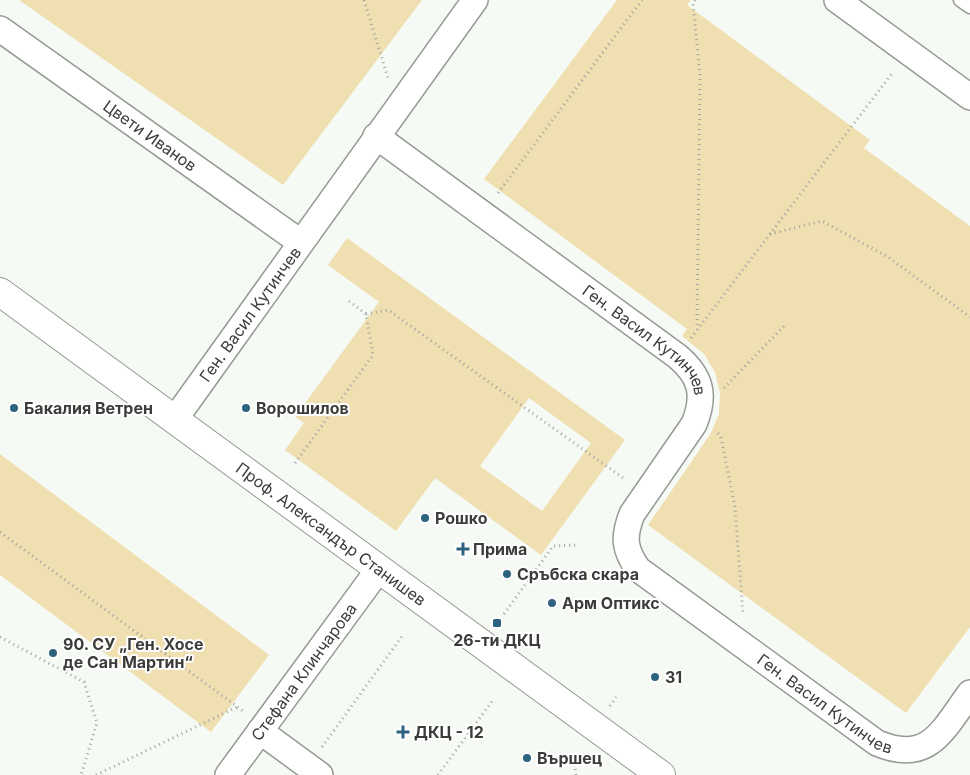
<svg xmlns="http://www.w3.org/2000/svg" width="970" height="775" viewBox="0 0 970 775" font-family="Inter,sans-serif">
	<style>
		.green { fill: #efdfb1; fill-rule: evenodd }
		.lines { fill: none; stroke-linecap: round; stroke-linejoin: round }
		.lane-casing { stroke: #969a94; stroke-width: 15 }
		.street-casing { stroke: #969a94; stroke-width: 28 }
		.secondary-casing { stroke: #969a94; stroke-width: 30 }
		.path { stroke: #a0a39f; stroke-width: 3; stroke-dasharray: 1 4; stroke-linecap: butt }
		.lane { stroke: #fff; stroke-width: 12 }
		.street { stroke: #fff; stroke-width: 25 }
		.secondary { stroke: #fff; stroke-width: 28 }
		.poi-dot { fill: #2e637f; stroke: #fff; stroke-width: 2 }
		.labels { text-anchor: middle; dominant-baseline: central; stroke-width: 4; stroke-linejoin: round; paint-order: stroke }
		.street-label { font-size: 16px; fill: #3c3d3b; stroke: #fff }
		.poi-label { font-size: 16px; font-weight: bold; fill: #3c3d3b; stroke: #fff; text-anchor: start }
	</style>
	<rect width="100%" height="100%" fill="#f6faf4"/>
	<g class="green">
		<polygon points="19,0 422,0 283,185"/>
		<polygon points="617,0 691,0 687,5 870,140 864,148 970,226 970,627 906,713 648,525 711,433 719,414 720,393 715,372 704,354 682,336 687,329 484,179"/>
		<path d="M347 238 625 440 541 555 435 478 396 531 285 450 304 423 295 417 379 302 328 265ZM529 398 591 443 542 511 480 466Z"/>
		<polygon points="0,454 269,655 211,732 0,575"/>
	</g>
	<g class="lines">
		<g class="lane-casing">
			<polyline id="lane" points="960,0 970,7"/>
		</g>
		<g class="street-casing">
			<g id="street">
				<polyline points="837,0 970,97"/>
				<path id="s1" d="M0 29 300 242"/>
				<path id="s2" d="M376 136 677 356C701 376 706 395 694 424L632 514C623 537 624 549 638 569L877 743C929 765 943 730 970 693"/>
				<path id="s3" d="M175 419 475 0"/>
				<polyline points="260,731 320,775"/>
				<path id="s4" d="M228 775 379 569"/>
			</g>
		</g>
		<g class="secondary-casing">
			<g id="secondary">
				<path id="s5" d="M0 292 661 775"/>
			</g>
		</g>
		<g class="path">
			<polyline points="364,0 388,78"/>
			<polyline points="695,0 693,3 700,75 697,329"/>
			<polyline points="498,193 642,0"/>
			<polyline points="770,234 822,221 888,257 970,317"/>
			<polyline points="366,314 388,310 626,480"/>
			<polyline points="691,338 893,72"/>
			<polyline points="724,388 784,326"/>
			<polyline points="718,433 721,438 735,507 743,614"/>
			<polyline points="295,463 373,355 366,314 346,299"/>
			<polyline points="0,532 243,711"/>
			<polyline points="504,614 553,546 578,545"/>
			<polyline points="0,637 84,682 97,723 81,775"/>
			<polyline points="610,706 616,697"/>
			<polyline points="322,747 403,635"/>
			<polyline points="96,775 237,707"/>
			<polyline points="438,775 493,700"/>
			<polyline points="576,775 574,758 578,752"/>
		</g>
		<use href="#lane" class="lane"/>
		<use href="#street" class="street"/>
		<use href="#secondary" class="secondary"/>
	</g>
	<g class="poi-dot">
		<circle cx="14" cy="408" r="5"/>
		<circle cx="246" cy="408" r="5"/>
		<circle cx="425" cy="518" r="5"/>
		<path d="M460.5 541.5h5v5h5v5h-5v5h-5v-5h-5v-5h5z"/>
		<circle cx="507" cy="574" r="5"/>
		<circle cx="552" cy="603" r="5"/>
		<rect x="492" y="618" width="10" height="10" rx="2.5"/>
		<circle cx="53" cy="653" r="5"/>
		<circle cx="655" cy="677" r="5"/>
		<path d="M400.5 724.5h5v5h5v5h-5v5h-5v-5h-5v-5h5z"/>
		<circle cx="527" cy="758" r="5"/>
	</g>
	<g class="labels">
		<g class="street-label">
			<text stroke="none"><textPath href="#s1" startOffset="184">Цвети Иванов</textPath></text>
			<text stroke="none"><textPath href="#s3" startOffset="129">Ген. Васил Кутинчев</textPath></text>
			<text stroke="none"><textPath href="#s2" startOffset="339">Ген. Васил Кутинчев</textPath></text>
			<text stroke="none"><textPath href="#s5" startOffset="410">Проф. Александър Станишев</textPath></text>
			<text stroke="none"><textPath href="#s4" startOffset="128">Стефана Клинчарова</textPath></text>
			<text stroke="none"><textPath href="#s2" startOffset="848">Ген. Васил Кутинчев</textPath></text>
		</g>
		<g class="poi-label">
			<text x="24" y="408">Бакалия Ветрен</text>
			<text x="256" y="408">Ворошилов</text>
			<text x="435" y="518">Рошко</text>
			<text x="473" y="549">Прима</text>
			<text x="517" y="574">Сръбска скара</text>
			<text x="562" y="603">Арм Оптикс</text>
			<text x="497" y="640" text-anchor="middle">26-ти ДКЦ</text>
			<text x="63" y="644">90. СУ „Ген. Хосе<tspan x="63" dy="18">де Сан Мартин“</tspan></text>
			<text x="665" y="677">31</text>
			<text x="414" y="732">ДКЦ - 12</text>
			<text x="537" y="758">Вършец</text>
		</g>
	</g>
</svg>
